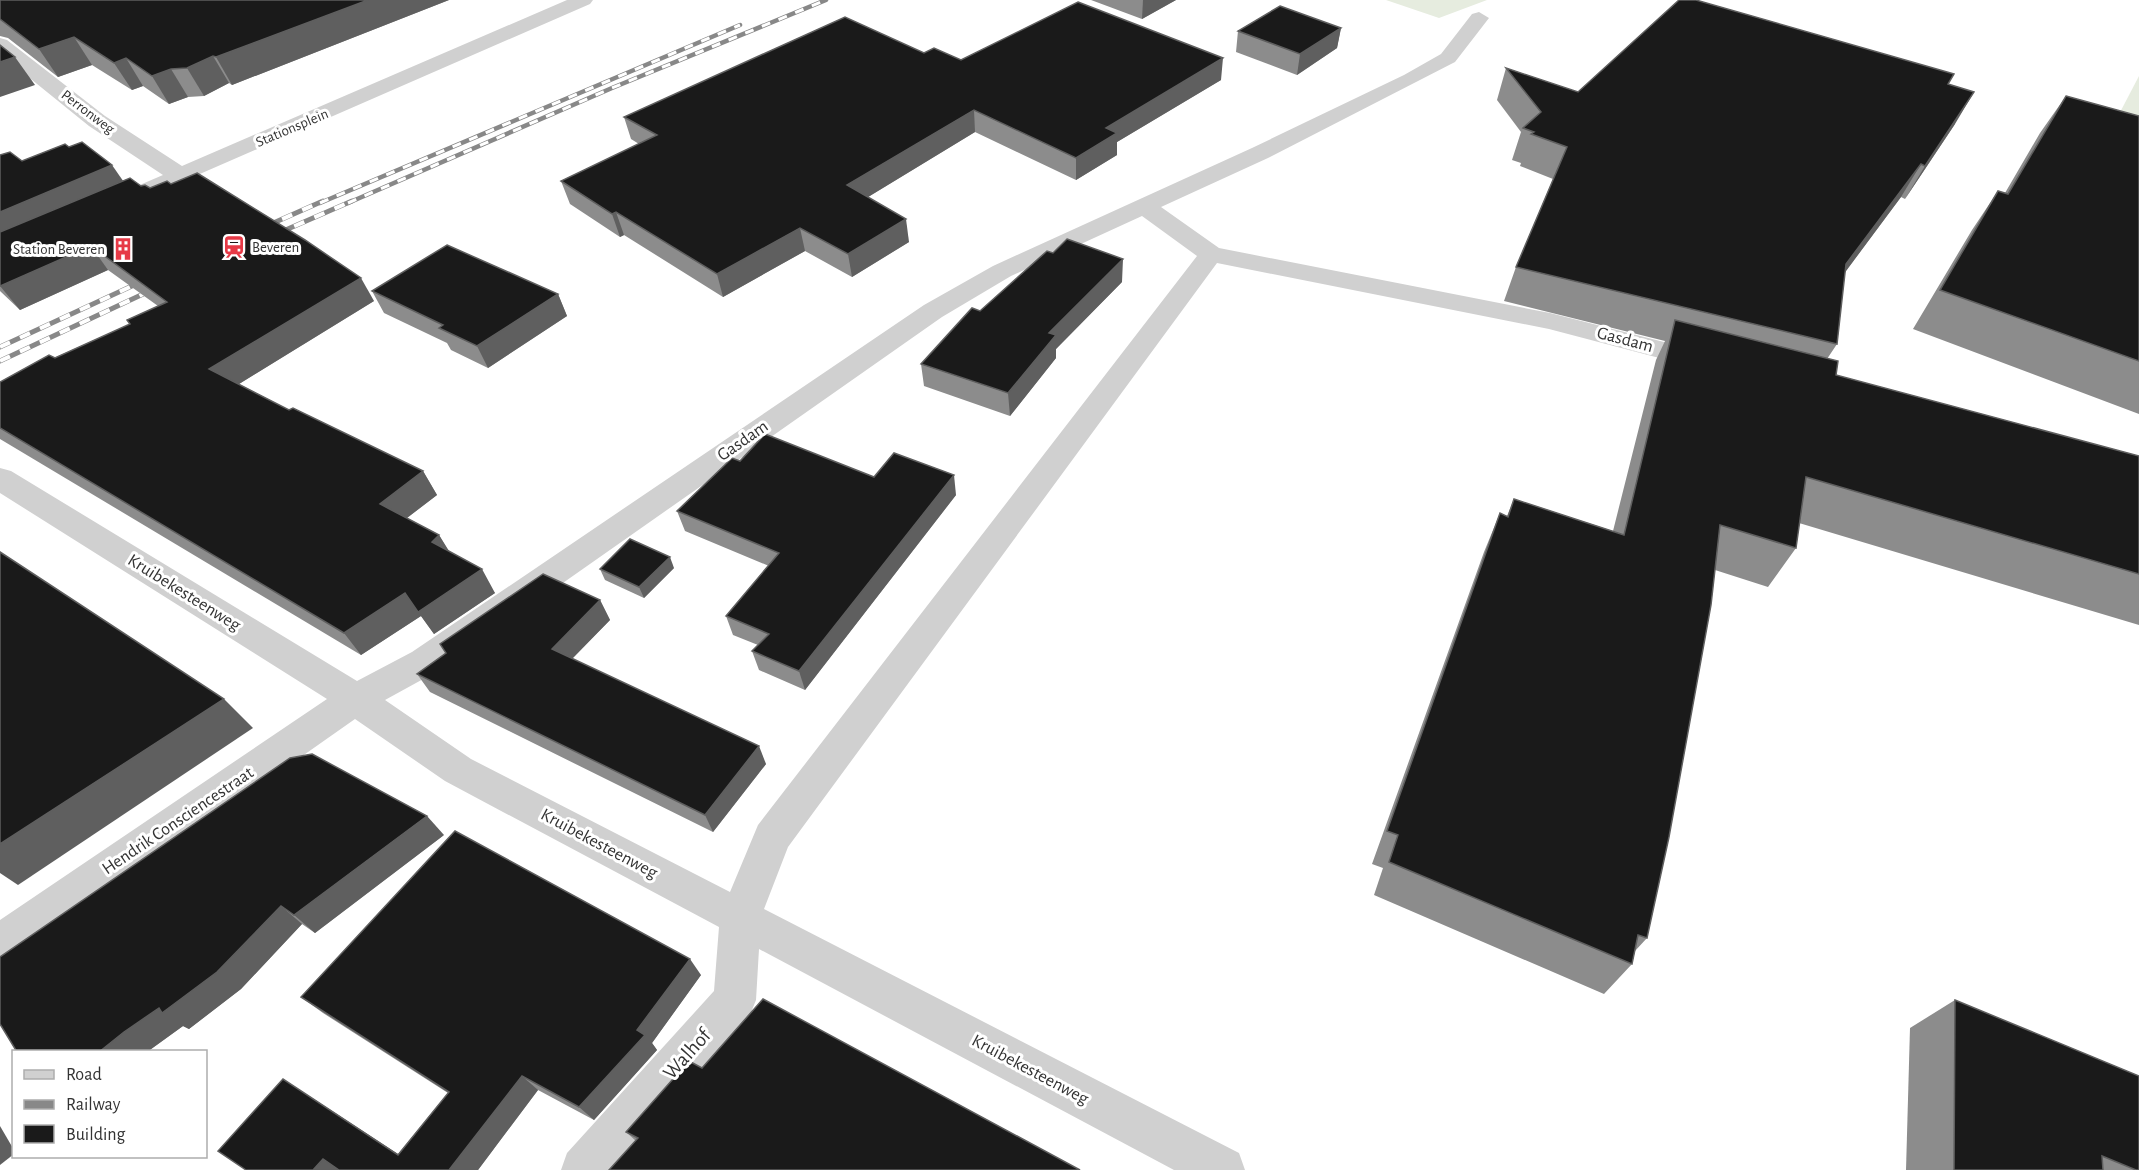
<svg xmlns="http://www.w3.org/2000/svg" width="2139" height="1170" viewBox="0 0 2139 1170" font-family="'Alegreya Sans',sans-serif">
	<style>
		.green { fill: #e6ecdf }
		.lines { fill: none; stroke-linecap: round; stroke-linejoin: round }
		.minor { fill: #d0d0d0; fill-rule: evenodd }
		.rail-far1-casing { stroke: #888; stroke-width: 4.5 }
		.rail-casing { stroke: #888; stroke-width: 5 }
		.rail-far1 { stroke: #fff; stroke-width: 3; stroke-dasharray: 9; stroke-linecap: butt }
		.rail { stroke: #fff; stroke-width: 4; stroke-dasharray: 11; stroke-linecap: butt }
		.wall { fill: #8c8c8c }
		.shaded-wall { fill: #5f5f5f }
		.building { fill: #1a1a1a; stroke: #5f5f5f; stroke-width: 1.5 }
		.labels { text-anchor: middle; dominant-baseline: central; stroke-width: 6; stroke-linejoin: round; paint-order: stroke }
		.far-street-label { font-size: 15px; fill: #333; stroke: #fff }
		.far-poi-label { font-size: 15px; fill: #333; stroke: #fff; text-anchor: start }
		.street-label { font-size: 18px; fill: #333; stroke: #fff }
		.near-street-label { font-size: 21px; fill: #333; stroke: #fff }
	</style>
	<rect width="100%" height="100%" fill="#fff"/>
	<g class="green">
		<polygon points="1386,0 1487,0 1439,18"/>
		<polygon points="2139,76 2139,151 2105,141"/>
	</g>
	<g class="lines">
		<g class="minor">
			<polygon points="567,0 593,0 590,4 108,214 100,212 96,207 100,202 163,175 89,126 0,54 0,38 7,40 105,116 182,166"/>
			<path d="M1479 12 1489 18 1455 62 1268 158 1161 207 1219 248 1550 313 1715 355 1719 361 1715 367 1705 370 1549 329 1217 263 788 847 764 909 1239 1153 1245 1170H1174L759 949 756 1000 750 1015 615 1170H561L567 1153 714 991 719 927 445 781 355 719 15 958 0 964V920L327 699 0 493V468L11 471 357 681 412 652 924 305 993 266 1252 148 1404 75 1441 54 1472 14ZM1142 216 1197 256 758 825 730 892 471 759 385 700 436 672 942 317 1011 276Z"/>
		</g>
		<g class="rail-far1-casing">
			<g id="rail-far1">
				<polyline points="320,203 740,25"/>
				<polyline points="348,203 612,88 826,0"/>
			</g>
		</g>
		<g class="rail-casing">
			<g id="rail">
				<polyline points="262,228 323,201"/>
				<polyline points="274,235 352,201"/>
				<polyline points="0,347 147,279"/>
				<polyline points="0,361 156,288"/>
			</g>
		</g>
		<use href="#rail-far1" class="rail-far1"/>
		<use href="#rail" class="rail"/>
	</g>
	<g class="wall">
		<polygon points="0,0 449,0 232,85 229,83 204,96 188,97 169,104 143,86 132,90 92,65 58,77 8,38 0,36"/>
		<polygon points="1091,0 1176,0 1142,19"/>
		<polygon points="1341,28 1337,48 1297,75 1236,52 1238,31"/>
		<polygon points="924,53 961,60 1221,80 1117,142 1117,155 1076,180 975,132 868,197 909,242 852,277 805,251 723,297 624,235 620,237 570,204 561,181 639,144 631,139 624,117"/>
		<polygon points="1506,68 1578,92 1948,84 1955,124 1905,199 1901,197 1845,272 1837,344 1827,359 1836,375 2139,456 2139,625 1799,523 1796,548 1768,587 1715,570 1647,938 1635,951 1632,964 1604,994 1374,895 1383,868 1372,864 1484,552 1500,513 1507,516 1514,499 1613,531 1656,360 1665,341 1504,301 1516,267 1553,179 1520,166 1521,163 1512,160 1521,132 1497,100"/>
		<polygon points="2066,96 2139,116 2139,414 1913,329 1972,230 1998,191 2005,193 2040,133"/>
		<polygon points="69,147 123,181 150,188 171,184 374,301 239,384 289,410 423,471 437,495 407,518 439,535 449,552 495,593 434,634 421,616 361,655 0,439 0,382 130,324 127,320 158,306 108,270 20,310 0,291 0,155 22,161"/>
		<polygon points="1122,282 1056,349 1056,358 1010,416 924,386 921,364 980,311"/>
		<polygon points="372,291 558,294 567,316 488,368 451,350 447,343 384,313"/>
		<polygon points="740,461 874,477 956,495 805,690 759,670 752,651 758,645 733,635 726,616 769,566 685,531 677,511"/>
		<polygon points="674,568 644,598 605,580 600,569"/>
		<polygon points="600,600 610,620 572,659 766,764 713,832 430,692 417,674"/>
		<polygon points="444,835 315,933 302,924 241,989 189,1029 183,1026 147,1052 17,1052 0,1024"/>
		<polygon points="701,975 652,1043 657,1050 594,1120 538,1090 478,1170 246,1170 306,1094 398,1154 448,1093 323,1013 301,997"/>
		<polygon points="1955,1000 2139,1170 1906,1170 1910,1028"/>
		<polygon points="702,1068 636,1141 626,1132"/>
	</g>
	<g class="shaded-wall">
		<polygon points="368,0 449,0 232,85 216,57"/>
		<polygon points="1143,0 1176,0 1142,19"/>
		<polygon points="1341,28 1337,48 1297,75 1300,54"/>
		<polygon points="74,37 92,65 58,77 39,49"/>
		<polygon points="213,56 229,83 204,96 187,68"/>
		<polygon points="15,57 35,85 0,97 0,62"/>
		<polygon points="126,58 143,86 132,90 114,63"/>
		<polygon points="1223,58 1221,80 1117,142 1117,155 1076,180 1076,158 1106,128"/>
		<polygon points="171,69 188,97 169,104 152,76"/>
		<polygon points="1974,92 1955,124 1905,199 1925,166"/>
		<polygon points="974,110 975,132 850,208 847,185"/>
		<polygon points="1921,164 1901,197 1826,298 1846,264"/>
		<polygon points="112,165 128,188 0,244 0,212"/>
		<polygon points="616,212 624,235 620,237 612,214"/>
		<polygon points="906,219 909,242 852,277 848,254"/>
		<polygon points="800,228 805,251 723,297 717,274"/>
		<polygon points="91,246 108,270 20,310 0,286"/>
		<polygon points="1123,259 1122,282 1056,349 1056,358 1010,416 1008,393 1049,333"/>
		<polygon points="361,278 374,301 226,392 209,369"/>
		<polygon points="558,294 567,316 488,368 477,346"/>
		<polygon points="423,471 437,495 395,527 380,504"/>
		<polygon points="954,475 956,495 805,690 799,671"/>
		<polygon points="439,535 454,559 432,542"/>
		<polygon points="670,557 674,568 644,598 639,587"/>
		<polygon points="482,569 495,593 434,634 421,616 361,655 344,633 405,593"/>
		<polygon points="600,600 610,620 563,668 552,649"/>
		<polygon points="224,699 253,728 18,885 0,873 0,844"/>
		<polygon points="759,746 766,764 713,832 705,815"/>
		<polygon points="427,816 444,835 315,933 294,915"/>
		<polygon points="281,906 302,924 241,989 189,1029 183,1026 147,1052 99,1052"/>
		<polygon points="690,959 701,975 652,1043 657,1050 594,1120 579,1107"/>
		<polygon points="522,1076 538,1090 478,1170 449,1170"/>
		<polygon points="283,1079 306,1094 419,1168 398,1155"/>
		<polygon points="0,1126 14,1150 14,1154 0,1165"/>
		<polygon points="323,1159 344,1170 313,1170"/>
	</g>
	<g class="building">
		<polygon points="0,0 368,0 216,57 213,56 187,68 171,69 152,76 126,58 114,63 74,37 39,49 0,19"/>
		<polygon points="1679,0 1696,0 1954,74 1948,84 1974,92 1925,166 1921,164 1846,264 1837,344 1516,267 1567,147 1531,134 1534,132 1523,128 1541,112 1506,68 1578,92"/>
		<polygon points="1078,2 1223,58 1106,128 1117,133 1076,158 974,110 847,185 906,219 848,254 800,228 717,274 616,212 612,214 561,181 657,135 624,117 845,17 924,53 934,48 961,60"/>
		<polygon points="1280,6 1341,28 1300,54 1238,31"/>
		<polygon points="0,45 15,57 0,62"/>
		<polygon points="2066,96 2139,116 2139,361 1940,290 1998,191 2008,194"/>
		<polygon points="82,142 112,165 0,212 0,155 10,152 22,161 65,144 69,147"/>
		<polygon points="197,173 305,240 361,278 209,369 289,410 293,408 423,471 380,504 439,535 432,542 482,569 418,612 405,593 344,633 0,428 0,382 49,355 55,358 130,324 127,320 167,302 91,246 0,286 0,232 130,178 141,186 145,185 150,188 167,181 171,184"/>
		<polygon points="1067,239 1123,259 1049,333 1056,335 1008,393 921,364 972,308 980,311 1047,251 1053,253"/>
		<polygon points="447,245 558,294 477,346 439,328 443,325 372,291"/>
		<polygon points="1675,320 1838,361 1836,375 2139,456 2139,574 1806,477 1796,548 1720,525 1711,605 1669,837 1647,938 1638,935 1632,964 1389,862 1398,835 1387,831 1500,513 1508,517 1514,499 1624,535"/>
		<polygon points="765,434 874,477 894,453 954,475 799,671 752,651 769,634 726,616 779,553 677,511 732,458 740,461"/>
		<polygon points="630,539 670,557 639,587 600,569"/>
		<polygon points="0,552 224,699 0,844"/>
		<polygon points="543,574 600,600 552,649 759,746 705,815 417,674 446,653 440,644"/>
		<polygon points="312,754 427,816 294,915 281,906 217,972 162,1013 159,1008 124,1032 99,1052 17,1052 0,1024 0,957 290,758"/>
		<polygon points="455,831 690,959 637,1030 645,1035 579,1107 522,1076 449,1170 339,1170 323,1159 313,1170 246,1170 218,1151 283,1079 398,1155 449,1092 301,997"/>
		<polygon points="763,999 1080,1170 609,1170 638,1138 626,1132 689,1061 702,1068"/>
		<polygon points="1955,1000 2139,1076 2139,1170 2136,1170 2102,1156 2103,1170 1954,1170"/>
	</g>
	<defs>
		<g id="station-bare" transform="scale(1.8)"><path d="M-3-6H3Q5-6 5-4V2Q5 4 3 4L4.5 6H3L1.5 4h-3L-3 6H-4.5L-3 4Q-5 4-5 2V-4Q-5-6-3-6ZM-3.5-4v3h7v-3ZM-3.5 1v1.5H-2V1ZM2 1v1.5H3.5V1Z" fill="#e63946" stroke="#fff" stroke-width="2.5" paint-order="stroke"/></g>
		<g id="building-bare" transform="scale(1.8)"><path d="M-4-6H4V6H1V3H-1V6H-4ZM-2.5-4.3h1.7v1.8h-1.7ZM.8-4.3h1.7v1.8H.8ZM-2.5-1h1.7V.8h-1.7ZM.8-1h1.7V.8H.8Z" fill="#e63946" stroke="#fff" stroke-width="2.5" paint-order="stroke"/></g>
	</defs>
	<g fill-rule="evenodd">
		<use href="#station-bare" x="234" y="247"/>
		<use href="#building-bare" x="123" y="249"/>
	</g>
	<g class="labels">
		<g class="far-street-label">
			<text transform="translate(88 112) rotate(37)">Perronweg</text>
			<text transform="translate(292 128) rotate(-23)">Stationsplein</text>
		</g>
		<g class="far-poi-label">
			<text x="252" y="247">Beveren</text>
			<text x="105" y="249" text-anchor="end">Station Beveren</text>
		</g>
		<g class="street-label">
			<text transform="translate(1625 340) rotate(15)">Gasdam</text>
			<text transform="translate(743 441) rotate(-35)">Gasdam</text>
			<text transform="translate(184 593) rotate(32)">Kruibekesteenweg</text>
			<text transform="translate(178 821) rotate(-34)">Hendrik Consciencestraat</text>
			<text transform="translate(599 844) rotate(28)">Kruibekesteenweg</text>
			<text transform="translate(1030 1070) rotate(28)">Kruibekesteenweg</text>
		</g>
		<g class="near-street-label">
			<text transform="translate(687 1054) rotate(-48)">Walhof</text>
		</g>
	</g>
	<rect x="12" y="1050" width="195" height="108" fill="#ffffff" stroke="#adadad" stroke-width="1.5"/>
	<rect x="24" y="1070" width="30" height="9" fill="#d0d0d0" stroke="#adadad" stroke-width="1.5"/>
	<text x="66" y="1080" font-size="18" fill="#333333">Road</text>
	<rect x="24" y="1100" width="30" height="9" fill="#888888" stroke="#adadad" stroke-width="1.5"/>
	<text x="66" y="1110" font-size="18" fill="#333333">Railway</text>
	<rect x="24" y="1125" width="30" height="18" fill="#1a1a1a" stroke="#adadad" stroke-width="1.5"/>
	<text x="66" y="1140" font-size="18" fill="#333333">Building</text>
</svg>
